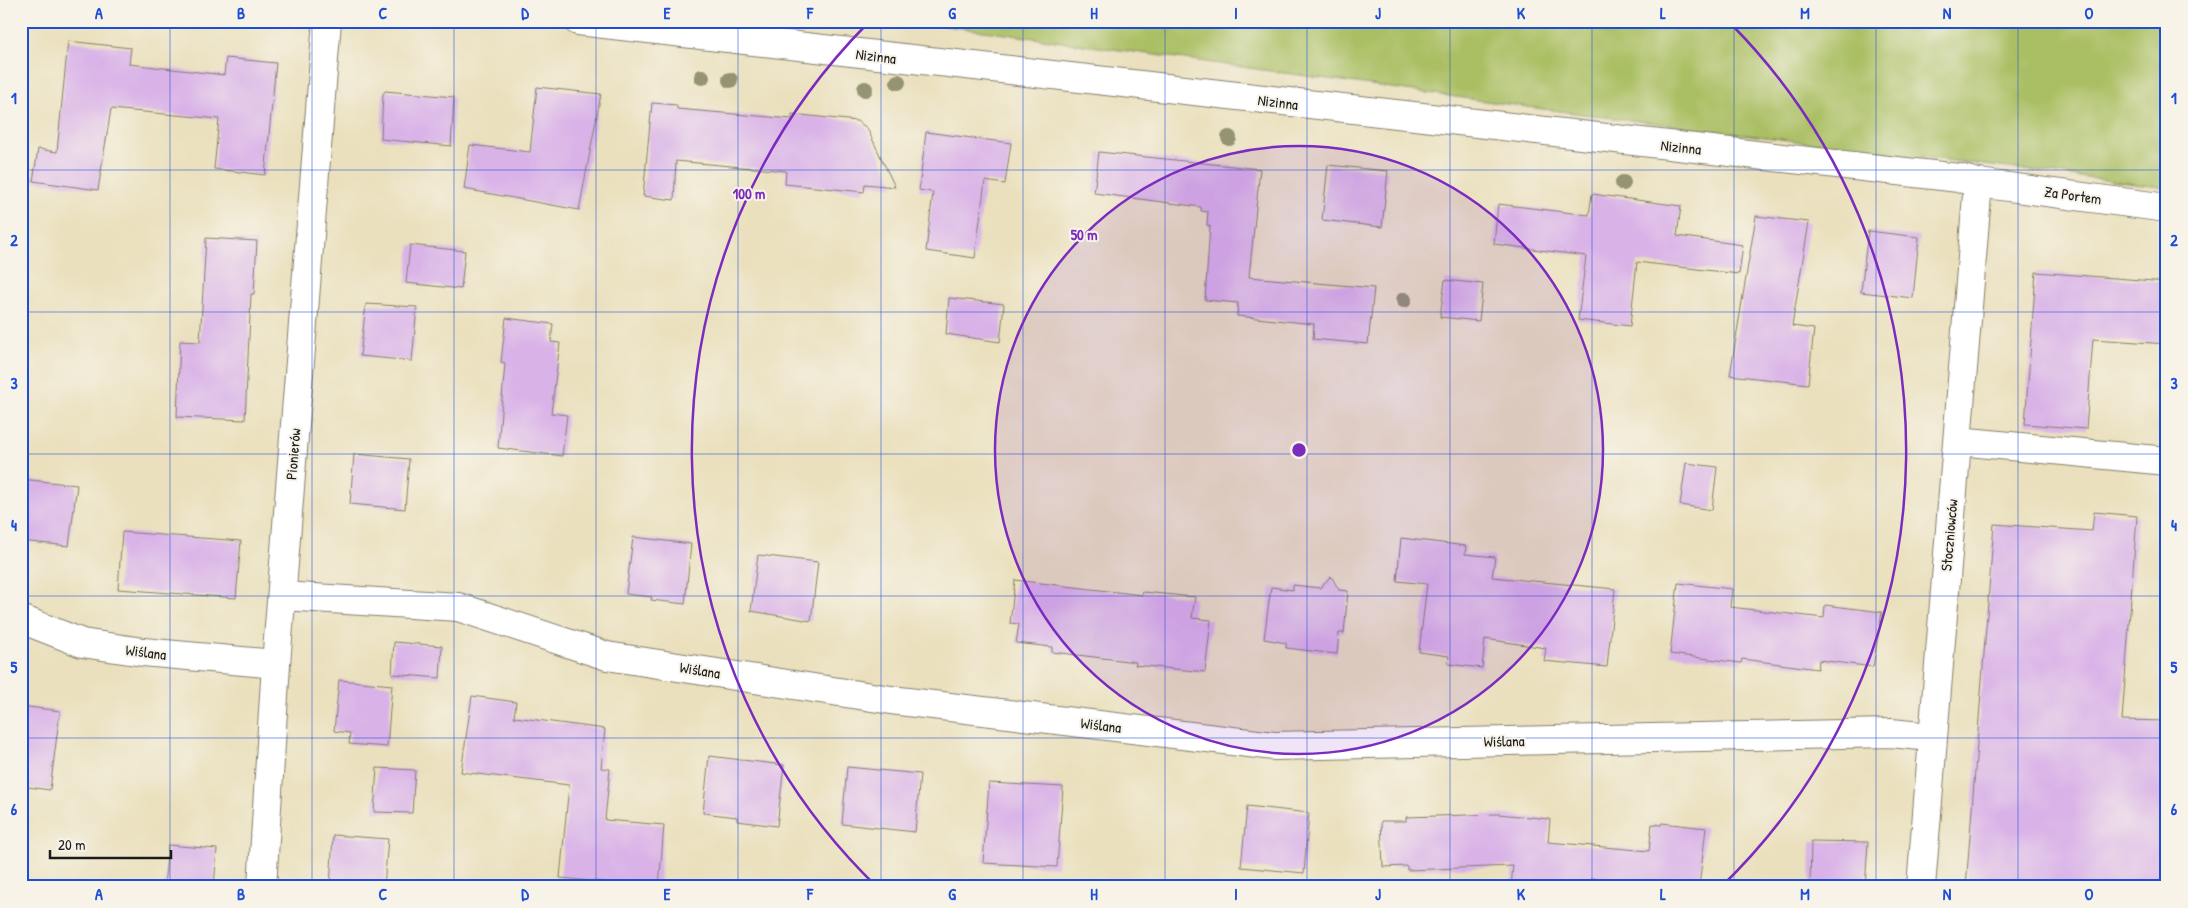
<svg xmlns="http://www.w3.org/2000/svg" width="2188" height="908" viewBox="0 0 2188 908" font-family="'Patrick Hand',sans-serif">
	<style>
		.green { fill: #aabf63; stroke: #636e40 }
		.building { fill: #d9b2e8 }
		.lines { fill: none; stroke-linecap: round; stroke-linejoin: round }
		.street-casing { stroke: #837e6c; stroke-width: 30 }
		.street { stroke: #fff; stroke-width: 28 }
		.tree { fill: #949472 }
		.grid { fill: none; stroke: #1d4ed8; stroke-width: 1; stroke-opacity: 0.55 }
		.ring { fill: none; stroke: #7b2cbf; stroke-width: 2.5 }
		.labels { text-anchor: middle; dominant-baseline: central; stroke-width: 4; stroke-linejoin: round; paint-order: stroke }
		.street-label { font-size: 15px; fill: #1c1c1c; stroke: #f7f3e8 }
		.centre { fill: #7b2cbf; stroke: #f7f3e8; stroke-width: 2.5 }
		.ring-label { font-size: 15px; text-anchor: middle; font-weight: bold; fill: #7b2cbf; stroke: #f7f3e8; stroke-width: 4; stroke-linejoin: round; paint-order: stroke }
		.neatline { fill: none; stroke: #1d4ed8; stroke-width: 2 }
		.grid-label { font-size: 16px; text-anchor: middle; font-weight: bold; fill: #1d4ed8 }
	</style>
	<rect width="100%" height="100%" fill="#f7f3e8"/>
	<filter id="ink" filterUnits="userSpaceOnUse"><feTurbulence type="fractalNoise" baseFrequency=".02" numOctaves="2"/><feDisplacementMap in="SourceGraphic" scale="10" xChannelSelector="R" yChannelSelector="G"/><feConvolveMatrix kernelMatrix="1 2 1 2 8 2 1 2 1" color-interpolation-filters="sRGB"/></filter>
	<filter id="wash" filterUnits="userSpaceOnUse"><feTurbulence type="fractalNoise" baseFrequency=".0096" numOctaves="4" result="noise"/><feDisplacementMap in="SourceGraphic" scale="20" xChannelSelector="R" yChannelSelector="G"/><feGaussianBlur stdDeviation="1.12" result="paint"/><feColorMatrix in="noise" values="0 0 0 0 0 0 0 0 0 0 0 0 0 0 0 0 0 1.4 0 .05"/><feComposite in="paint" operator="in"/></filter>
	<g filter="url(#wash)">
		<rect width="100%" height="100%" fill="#eae0bd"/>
		<polygon class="green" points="912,21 2167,21 2167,188 1535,108"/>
		<g id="blocks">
			<g class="building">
				<polygon points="68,41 131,48 129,64 224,75 226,58 276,63 265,175 214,169 219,119 111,109 98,190 33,181 38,149 57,152"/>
				<polygon points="537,87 601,94 579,210 464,189 470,145 530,152"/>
				<polygon points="385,91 454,97 451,146 381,139 383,94"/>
				<polygon points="652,103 677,105 677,109 792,119 792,114 857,121 867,128 895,187 865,184 864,192 785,184 786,171 676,161 674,200 643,196"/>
				<polygon points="926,132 1011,143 1005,184 985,181 975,258 926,251 933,192 919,190"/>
				<polygon points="1099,152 1260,169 1249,277 1374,288 1368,344 1313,339 1314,324 1237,316 1238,303 1205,300 1210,226 1207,225 1208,212 1201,211 1201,207 1094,193"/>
				<polygon points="1328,165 1388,171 1382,227 1322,220"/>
				<polygon points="1592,194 1681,206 1677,236 1743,245 1739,274 1637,262 1630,326 1578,320 1586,256 1494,244 1498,204 1589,215"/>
				<polygon points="1756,216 1809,222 1792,326 1814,329 1808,384 1730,375"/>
				<polygon points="1868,231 1919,237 1913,298 1861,292"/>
				<polygon points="206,238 257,241 254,294 251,294 245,420 177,417 180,341 200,342"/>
				<polygon points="410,245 465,251 461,289 406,283"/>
				<polygon points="2036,272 2167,282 2167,344 2093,339 2086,429 2025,424"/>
				<polygon points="1445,280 1483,284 1479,321 1440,317"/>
				<polygon points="949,298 1004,304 1000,342 946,334"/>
				<polygon points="366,304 417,307 412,361 360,356"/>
				<polygon points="506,318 553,324 551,342 560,343 551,413 567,415 562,456 498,448 505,363 501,362"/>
				<polygon points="354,454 409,459 405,509 350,504"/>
				<polygon points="1686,463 1717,467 1712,510 1680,505"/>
				<polygon points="21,479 77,485 69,546 21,541"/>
				<polygon points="2094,512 2137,516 2122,720 2167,721 2167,887 1966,887 1994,524 2092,531"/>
				<polygon points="122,532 241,541 236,598 118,589"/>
				<polygon points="633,537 691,544 685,604 651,600 652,597 626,594"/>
				<polygon points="1401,538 1466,546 1465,554 1495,557 1492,577 1615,589 1607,667 1544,661 1546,648 1485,639 1482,668 1448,664 1449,656 1419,652 1427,584 1397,581"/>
				<polygon points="758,555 818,562 811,621 751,611"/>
				<polygon points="1331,576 1339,590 1348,591 1344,633 1339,633 1337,654 1286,648 1286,643 1264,639 1271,587 1293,590 1293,585 1320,588"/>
				<polygon points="1015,580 1142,595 1143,592 1195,597 1192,618 1211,620 1205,672 1135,665 1136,662 1052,652 1052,647 1016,643 1019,624 1010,623"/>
				<polygon points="1678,583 1732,589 1730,607 1824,618 1825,605 1882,612 1873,667 1819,660 1818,669 1742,659 1741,663 1670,654"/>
				<polygon points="394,642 442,646 440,678 392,674"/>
				<polygon points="339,680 392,685 387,747 349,744 350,733 334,731"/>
				<polygon points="472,696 516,702 514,717 605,729 601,768 610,769 605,820 664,825 659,887 560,878 569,785 461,772"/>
				<polygon points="21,706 60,711 50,790 21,786"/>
				<polygon points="709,756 784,765 777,826 737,821 737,817 703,813"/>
				<polygon points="847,767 920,774 915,832 842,824"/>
				<polygon points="377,768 415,770 412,813 374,812"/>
				<polygon points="989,783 1063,787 1057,867 983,863"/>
				<polygon points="1247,806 1309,813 1304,873 1241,867"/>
				<polygon points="1498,814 1550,819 1548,842 1649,851 1652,824 1661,825 1662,823 1706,828 1699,887 1666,887 1592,878 1591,887 1511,887 1513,866 1407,870 1407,866 1383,867 1381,821 1406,821 1406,817"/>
				<polygon points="333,835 388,839 384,887 330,887"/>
				<polygon points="1811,841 1868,842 1865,887 1810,887"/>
				<polygon points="168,845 217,849 214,887 164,887"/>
			</g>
		</g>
	</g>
	<g filter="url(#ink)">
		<use href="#blocks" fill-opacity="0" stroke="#837e6c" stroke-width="1"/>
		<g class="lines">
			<g class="street-casing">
				<g id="street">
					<polyline points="578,21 1959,178 1978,183 2167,208"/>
					<polyline points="1958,441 2167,461"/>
					<polyline points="282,596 458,607 607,656 891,700 1274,746 1891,733 1931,737"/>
					<polyline points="21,619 82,643 143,652 276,664"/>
					<polyline points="262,887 276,664 327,21"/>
					<polyline points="1921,887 1978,183"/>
				</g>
			</g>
			<use href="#street" class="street"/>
		</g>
		<g class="tree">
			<circle cx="702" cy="77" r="8"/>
			<circle cx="730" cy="80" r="8"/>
			<circle cx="898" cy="82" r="8"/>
			<circle cx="865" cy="89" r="8"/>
			<circle cx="1229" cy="138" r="8"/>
			<circle cx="1623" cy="183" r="8"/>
			<circle cx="1404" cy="300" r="8"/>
		</g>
	</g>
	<path class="grid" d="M170 21V887M312 21V887M454 21V887M596 21V887M738 21V887M881 21V887M1023 21V887M1165 21V887M1307 21V887M1450 21V887M1592 21V887M1734 21V887M1876 21V887M2018 21V887M21 170H2167M21 312H2167M21 454H2167M21 596H2167M21 738H2167"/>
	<circle cx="1299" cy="450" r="304" fill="#7b2cbf" fill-opacity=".12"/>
	<g class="ring">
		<circle cx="1299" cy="450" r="304"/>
		<path d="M877 887A607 607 0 0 1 866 25M1732 25A607 607 0 0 1 1721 887"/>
	</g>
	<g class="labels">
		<g class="street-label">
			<text transform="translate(876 56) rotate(7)">Nizinna</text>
			<text transform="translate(1278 102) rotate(7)">Nizinna</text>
			<text transform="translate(1681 147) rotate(6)">Nizinna</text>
			<text transform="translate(2073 195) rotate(8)">Za Portem</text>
			<text transform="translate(293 454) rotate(-85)">Pionierów</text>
			<text transform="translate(1949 535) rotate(-85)">Stoczniowców</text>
			<text transform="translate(146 652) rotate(7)">Wiślana</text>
			<text transform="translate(700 670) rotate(9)">Wiślana</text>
			<text transform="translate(1101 725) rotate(7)">Wiślana</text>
			<text transform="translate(1504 741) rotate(-1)">Wiślana</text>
		</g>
	</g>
	<circle cx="1299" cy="450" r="8" class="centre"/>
	<g class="ring-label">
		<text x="749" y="199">100 m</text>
		<text x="1084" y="240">50 m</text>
	</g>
	<rect width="2188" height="908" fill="none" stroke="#f7f3e8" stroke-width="55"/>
	<path d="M50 850v8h121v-8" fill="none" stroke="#1c1c1c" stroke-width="2.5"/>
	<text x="58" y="850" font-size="15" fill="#1c1c1c" stroke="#f7f3e8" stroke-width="4" paint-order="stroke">20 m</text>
	<rect x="28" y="28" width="2132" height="852" class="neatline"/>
	<g class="grid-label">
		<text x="99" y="19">A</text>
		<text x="241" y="19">B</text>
		<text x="383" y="19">C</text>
		<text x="525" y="19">D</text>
		<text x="667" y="19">E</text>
		<text x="810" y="19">F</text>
		<text x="952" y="19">G</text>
		<text x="1094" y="19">H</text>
		<text x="1236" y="19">I</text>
		<text x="1378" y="19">J</text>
		<text x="1521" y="19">K</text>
		<text x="1663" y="19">L</text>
		<text x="1805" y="19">M</text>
		<text x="1947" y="19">N</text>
		<text x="2089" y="19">O</text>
		<text x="14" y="104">1</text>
		<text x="2174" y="104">1</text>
		<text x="14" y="246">2</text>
		<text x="2174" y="246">2</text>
		<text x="14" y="389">3</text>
		<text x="2174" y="389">3</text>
		<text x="14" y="531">4</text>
		<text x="2174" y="531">4</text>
		<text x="14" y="673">5</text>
		<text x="2174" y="673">5</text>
		<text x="14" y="815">6</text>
		<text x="2174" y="815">6</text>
		<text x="99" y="900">A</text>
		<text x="241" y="900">B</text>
		<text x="383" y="900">C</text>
		<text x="525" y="900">D</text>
		<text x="667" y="900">E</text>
		<text x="810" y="900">F</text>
		<text x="952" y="900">G</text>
		<text x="1094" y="900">H</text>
		<text x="1236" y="900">I</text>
		<text x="1378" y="900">J</text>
		<text x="1521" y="900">K</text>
		<text x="1663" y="900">L</text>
		<text x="1805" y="900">M</text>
		<text x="1947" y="900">N</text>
		<text x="2089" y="900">O</text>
	</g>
</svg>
